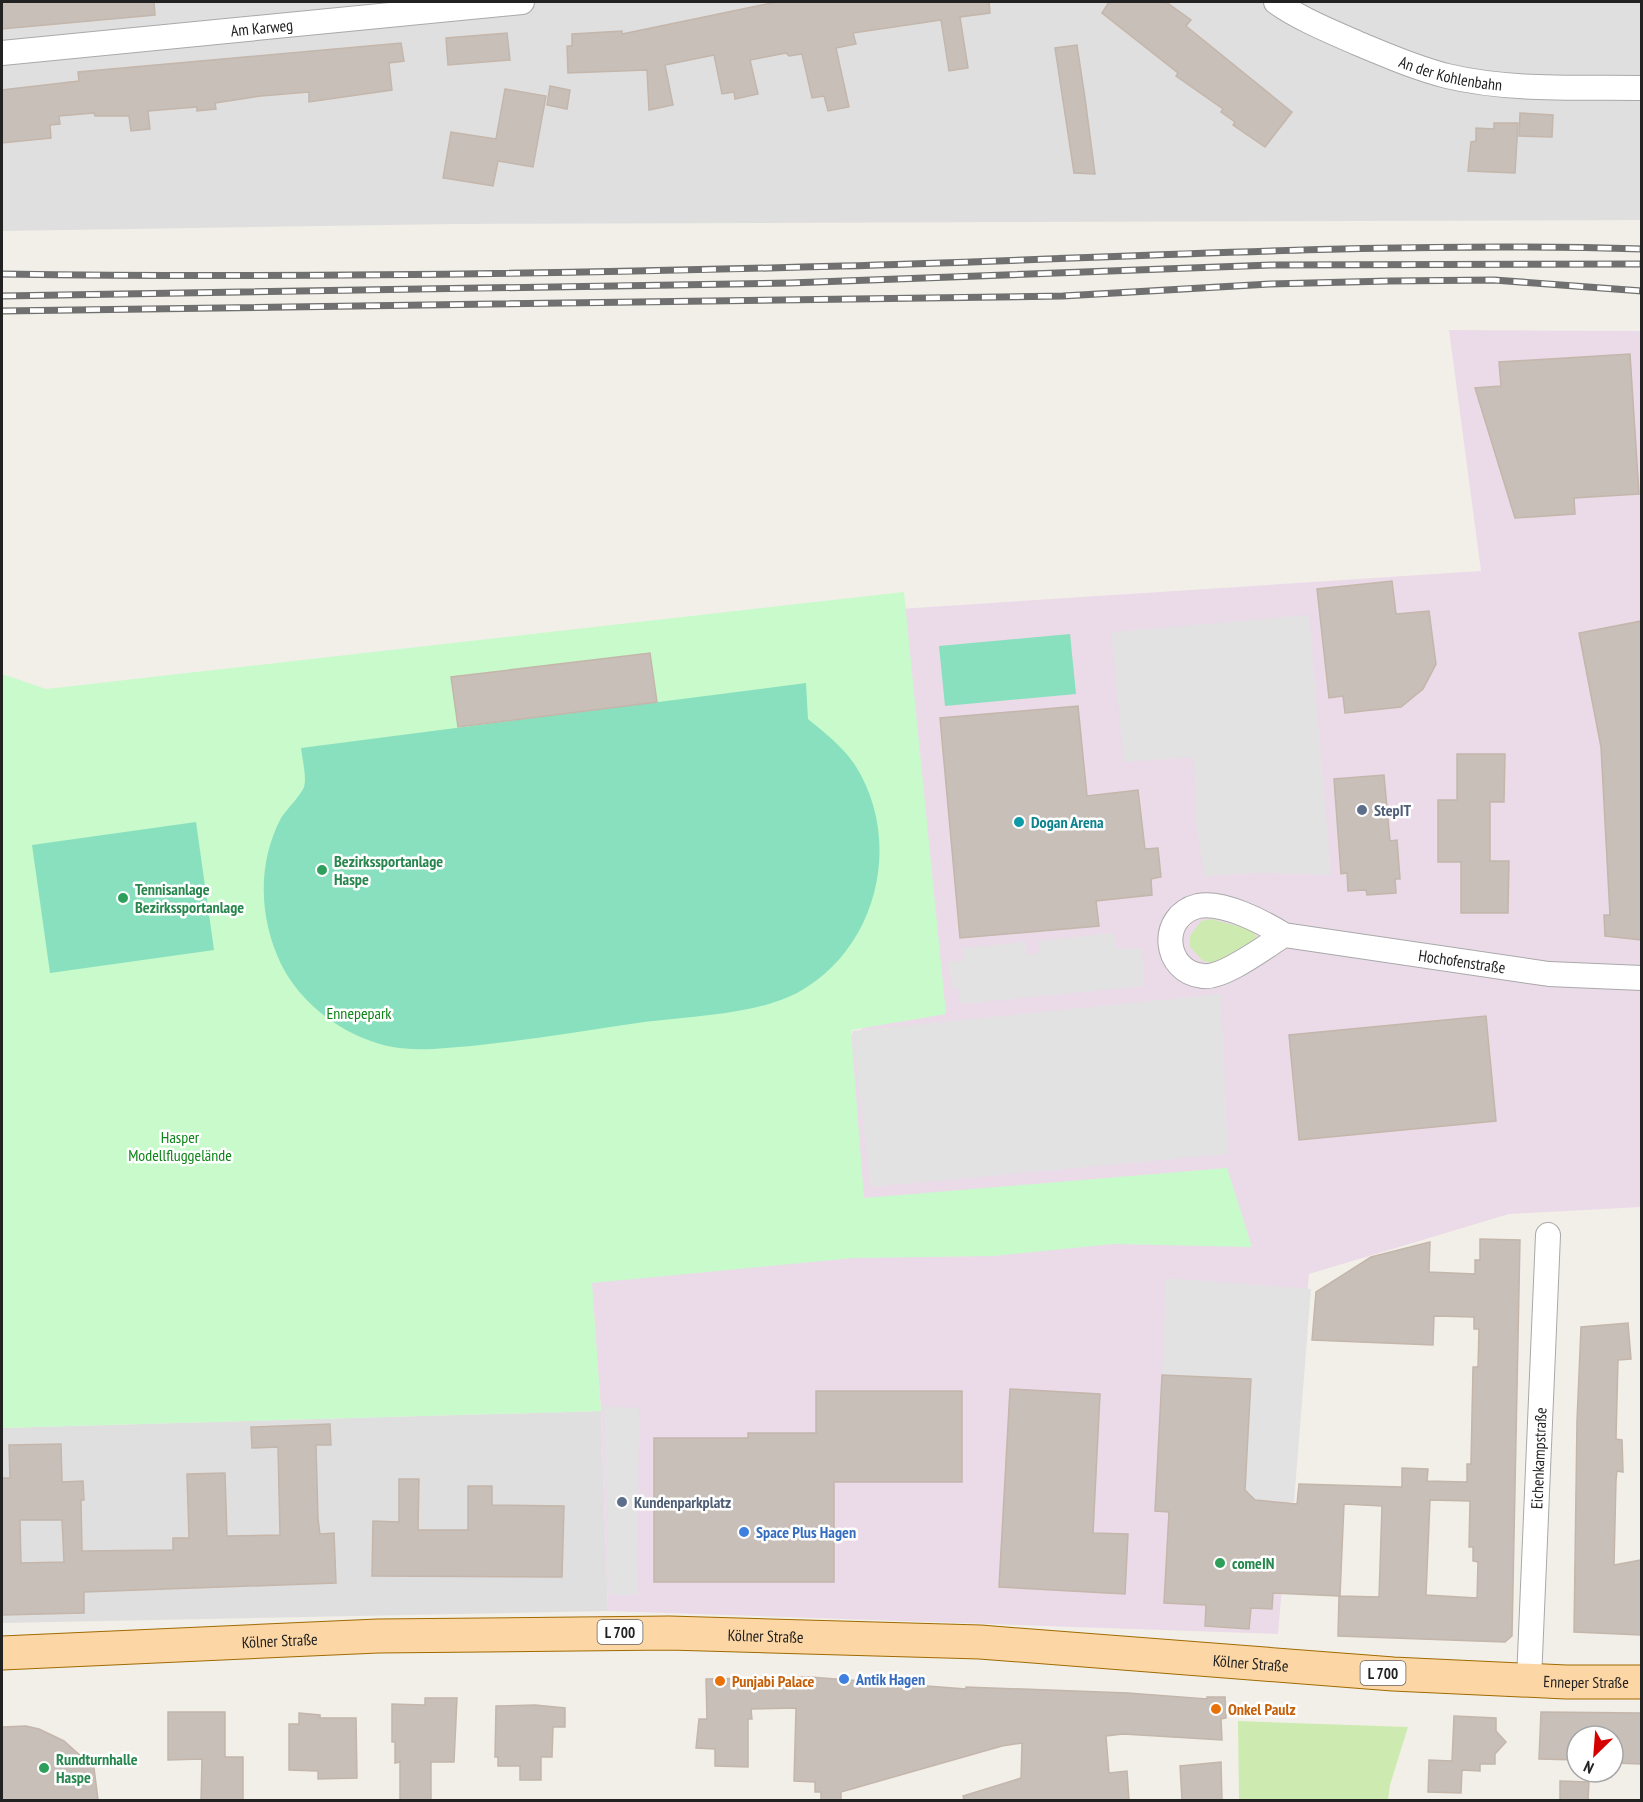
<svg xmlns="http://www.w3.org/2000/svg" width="1643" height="1802" viewBox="0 0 1643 1802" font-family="'PT Sans Narrow',sans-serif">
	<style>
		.residential { fill: #e0dfdf }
		.industrial { fill: #ebdbe8 }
		.grass { fill: #cdebb0 }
		.park { fill: #c8facc }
		.pitch { fill: #88e0be }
		.parking { fill: #e2e2e2 }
		.building { fill: #c7bfb8; stroke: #c4b6ab; stroke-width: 1.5; fill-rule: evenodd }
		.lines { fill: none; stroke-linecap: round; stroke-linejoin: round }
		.minor-casing { stroke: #a9a9a9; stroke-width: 26 }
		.primary-casing { stroke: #a06b00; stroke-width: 35 }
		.minor { stroke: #fff; stroke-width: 24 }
		.primary { stroke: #fcd6a4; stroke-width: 33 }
		.rail-casing { stroke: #707070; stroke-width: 7 }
		.rail { stroke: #fff; stroke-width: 4.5; stroke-dasharray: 14; stroke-linecap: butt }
		.service-dot { fill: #5c6f8a; stroke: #fff; stroke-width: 2 }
		.culture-dot { fill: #0f9aa8; stroke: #fff; stroke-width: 2 }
		.leisure-dot { fill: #2e9e5b; stroke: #fff; stroke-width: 2 }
		.shop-dot { fill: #3f7fe0; stroke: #fff; stroke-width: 2 }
		.food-dot { fill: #e8710a; stroke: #fff; stroke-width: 2 }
		.labels { text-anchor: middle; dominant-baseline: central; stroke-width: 5; stroke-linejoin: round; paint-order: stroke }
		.shield { fill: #fff; stroke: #646464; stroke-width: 1.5 }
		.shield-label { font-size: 15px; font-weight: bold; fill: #222 }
		.street-label { font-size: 16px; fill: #222; stroke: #fff }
		.service-label { font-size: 16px; font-weight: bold; fill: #4e5e75; stroke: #fff; text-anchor: start }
		.culture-label { font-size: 16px; font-weight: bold; fill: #0d838f; stroke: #fff; text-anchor: start }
		.leisure-label { font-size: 16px; font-weight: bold; fill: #27864d; stroke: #fff; text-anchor: start }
		.park-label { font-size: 16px; fill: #0c8416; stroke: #fff }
		.shop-label { font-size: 16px; font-weight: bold; fill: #366cbe; stroke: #fff; text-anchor: start }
		.food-label { font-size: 16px; font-weight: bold; fill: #c56008; stroke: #fff; text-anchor: start }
	</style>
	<rect width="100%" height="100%" fill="#f2efe9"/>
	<g class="residential">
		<polygon points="2,2 1641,2 1641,220 455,224 2,231"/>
		<polygon points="601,1411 608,1611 2,1623 2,1428"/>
	</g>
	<polygon class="industrial" points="1449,330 1641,331 1641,1207 1509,1214 1309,1274 1278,1634 608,1611 601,1411 589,1252 829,1048 938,985 883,610 1481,571"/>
	<g class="grass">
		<polygon points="1211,919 1252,930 1257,938 1215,963 1203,961 1190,947 1190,936 1201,921"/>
		<polygon points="1238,1721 1408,1727 1390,1785 1388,1800 1239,1800"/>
	</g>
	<polygon class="park" points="904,592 946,1014 851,1030 864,1198 1227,1168 1252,1247 1113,1244 994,1256 853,1258 592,1283 601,1411 2,1428 2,674 46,689"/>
	<g class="pitch">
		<polygon points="1070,634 1076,694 945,706 939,646"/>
		<path d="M806 683 808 719C825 733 843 747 855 765 904 842 877 950 797 993 754 1015 692 1016 644 1022 574 1032 503 1045 433 1049 417 1050 399 1049 383 1045 340 1033 301 1004 281 964 259 918 257 864 281 818 287 809 301 795 304 787 307 777 302 758 301 748Z"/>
		<polygon points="196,822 214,950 50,973 32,845"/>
	</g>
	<g class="parking">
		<polygon points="1309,615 1331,875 1263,873 1204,876 1196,820 1194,757 1124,762 1111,632"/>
		<polygon points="1114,933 1116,949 1142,948 1144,986 961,1004 959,989 953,989 948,962 964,961 962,948 1025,942 1027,955 1041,953 1038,941"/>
		<polygon points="1221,994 1228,1154 871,1187 852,1031"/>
		<polygon points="1166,1278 1311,1289 1294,1502 1255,1500 1245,1490 1251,1379 1162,1375"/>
		<polygon points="604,1406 639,1408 637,1595 609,1595"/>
	</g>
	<g class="building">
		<polygon points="2,2 154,2 155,15 2,29"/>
		<polygon points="776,2 989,2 990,13 960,17 968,68 949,71 941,20 853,33 856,44 836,48 849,107 828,111 824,96 812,98 802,54 789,56 786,53 750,60 758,94 735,99 734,92 722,94 714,55 665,65 673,105 649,110 647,70 568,73 567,46 572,46 572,34 622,31 622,34"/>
		<polygon points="1109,2 1166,2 1191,20 1186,26 1292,112 1265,147 1233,125 1235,122 1221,112 1223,109 1176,76 1178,73 1102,13"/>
		<polygon points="507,33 510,60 448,65 446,38"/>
		<polygon points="401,43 404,61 389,63 392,90 309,102 309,92 261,96 215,103 216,109 197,111 197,107 148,111 150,129 131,131 129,116 95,116 94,113 59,116 60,124 50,125 51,138 2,143 2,90 79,81 78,72"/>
		<polygon points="1077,45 1085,98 1095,174 1074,173 1055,48"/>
		<polygon points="550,86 570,90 567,109 547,105"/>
		<polygon points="505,89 546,96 533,167 498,161 493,186 443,178 451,132 496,139"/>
		<polygon points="1520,113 1553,115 1552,137 1519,136"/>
		<polygon points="1494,123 1518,123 1515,173 1468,171 1471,142 1476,141 1476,128 1494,129"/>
		<polygon points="1630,354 1639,494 1574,498 1575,514 1515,518 1475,388 1501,386 1499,362"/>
		<polygon points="1392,581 1396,614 1429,611 1436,664 1423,689 1401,707 1345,713 1343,696 1329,698 1317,589"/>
		<polygon points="1641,621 1641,940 1605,936 1604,915 1610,915 1601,747 1579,633"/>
		<polygon points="650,653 657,702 458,727 451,677"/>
		<polygon points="1078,706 1087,796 1138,790 1145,849 1158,848 1161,877 1151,879 1152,895 1096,901 1099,926 960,938 940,718"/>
		<polygon points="1457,754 1505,754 1504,802 1490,802 1490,861 1509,861 1508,913 1461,913 1461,862 1438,862 1438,800 1457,800"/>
		<polygon points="1384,775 1390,841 1397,840 1400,879 1395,879 1396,893 1367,895 1366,890 1348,891 1347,873 1341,874 1334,779"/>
		<polygon points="1486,1016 1496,1121 1299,1140 1289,1035"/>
		<path d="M1480 1239 1520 1240 1512 1636 1505 1642 1338 1636 1339 1596 1273 1593 1272 1609 1251 1608 1249 1629 1205 1626 1206 1605 1164 1603 1169 1512 1155 1511 1162 1375 1251 1379 1245 1490 1255 1500 1297 1504 1299 1484 1402 1487V1468L1428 1469 1427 1481 1467 1482V1464H1471L1473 1367H1478L1479 1329H1474V1317L1434 1316 1433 1345 1312 1340 1316 1292 1371 1257 1430 1242 1429 1272 1475 1274V1260H1480ZM1430 1500 1470 1501 1469 1547H1473V1561L1478 1562 1477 1598 1426 1595ZM1344 1504 1382 1506 1379 1597 1340 1596Z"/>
		<polygon points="1628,1323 1631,1359 1618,1360 1616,1439 1622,1440 1623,1472 1617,1471 1616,1480 1614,1565 1641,1560 1641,1635 1574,1632 1577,1421 1581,1327"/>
		<polygon points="1010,1389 1100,1394 1093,1533 1128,1534 1125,1594 999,1587"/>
		<polygon points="816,1391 962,1391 962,1482 834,1482 834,1582 654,1582 654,1438 748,1438 748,1433 816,1433"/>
		<path d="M330 1424 331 1445H316L318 1519 320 1534 334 1533 336 1583 84 1592V1613L2 1615V1478H10L9 1445 61 1444 62 1482 83 1481 84 1500H81L82 1551 173 1550V1538H189L187 1474 225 1473 227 1536 280 1535 278 1447 252 1448 251 1427ZM20 1520H62L64 1562 21 1563Z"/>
		<polygon points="399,1479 419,1479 418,1530 468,1530 468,1486 492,1486 492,1505 564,1506 562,1577 372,1576 373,1521 399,1522"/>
		<polygon points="810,1677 966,1689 966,1687 1128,1693 1207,1699 1207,1697 1225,1697 1226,1718 1221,1719 1222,1740 1123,1734 1106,1736 1109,1773 1127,1771 1129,1800 964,1800 963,1796 1021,1778 1022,1743 1002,1746 841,1792 841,1800 821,1800 821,1792 815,1792 815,1782 794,1781 796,1708 751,1709 752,1719 748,1719 748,1767 715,1766 715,1749 696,1748 699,1719 707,1719 706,1679"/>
		<polygon points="425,1698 457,1698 454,1762 431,1762 431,1800 400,1800 400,1762 395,1763 395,1742 392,1742 392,1704 425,1705"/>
		<polygon points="535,1705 565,1708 565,1727 553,1727 552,1757 541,1757 541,1780 520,1780 520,1766 498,1766 498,1757 495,1757 496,1706"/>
		<polygon points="168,1712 225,1712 225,1757 243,1757 243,1800 201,1800 202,1759 168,1760"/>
		<polygon points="1541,1712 1641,1713 1641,1764 1613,1763 1613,1736 1577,1736 1577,1760 1539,1759"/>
		<polygon points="299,1713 320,1715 320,1718 356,1718 357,1778 318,1779 318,1771 289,1770 289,1724 299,1724"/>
		<polygon points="1454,1716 1496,1718 1496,1731 1506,1742 1495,1754 1495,1764 1480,1764 1480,1771 1462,1770 1461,1793 1428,1792 1429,1760 1452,1761"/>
		<polygon points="26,1726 39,1729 64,1741 94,1768 98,1800 2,1800 2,1727"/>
		<polygon points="1221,1762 1222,1800 1182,1800 1180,1766"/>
		<polygon points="1560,1781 1589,1782 1588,1800 1560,1800"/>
	</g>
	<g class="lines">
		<g class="minor-casing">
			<g id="minor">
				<path id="s1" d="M1276 2C1300 19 1330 31 1357 43 1386 55 1415 68 1447 76 1510 91 1577 87 1642 88"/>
				<path id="s2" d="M2 53 522 2"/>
				<path id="s3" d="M1284 935C1266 946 1223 979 1203 976 1163 972 1158 916 1198 906 1223 901 1263 922 1284 935L1549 974 1642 978"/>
				<path id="s4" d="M1529 1680 1548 1235"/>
			</g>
		</g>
		<g class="primary-casing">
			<g id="primary">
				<path id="s5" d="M2 1653 378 1636 669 1633 980 1642 1393 1674 1566 1682H1642"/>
			</g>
		</g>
		<use href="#minor" class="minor"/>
		<use href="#primary" class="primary"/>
		<g class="rail-casing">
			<g id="rail">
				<path d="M2 274C282 278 562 274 842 266 1109 259 1375 241 1642 249"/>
				<polyline points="2,296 790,283 1271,265 1642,264"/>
				<polyline points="2,311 1063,296 1270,284 1389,281 1494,280 1642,291"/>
			</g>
		</g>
		<use href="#rail" class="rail"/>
	</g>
	<g class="service-dot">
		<circle cx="1362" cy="810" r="6"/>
		<circle cx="622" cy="1502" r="6"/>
	</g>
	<circle class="culture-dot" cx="1019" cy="822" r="6"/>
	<g class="leisure-dot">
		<circle cx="322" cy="870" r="6"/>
		<circle cx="123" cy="898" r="6"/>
		<circle cx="1220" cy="1563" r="6"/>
		<circle cx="44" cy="1768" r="6"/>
	</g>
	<g class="shop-dot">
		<circle cx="744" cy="1532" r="6"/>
		<circle cx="844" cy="1679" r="6"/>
	</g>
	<g class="food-dot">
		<circle cx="720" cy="1681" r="6"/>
		<circle cx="1216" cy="1709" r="6"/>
	</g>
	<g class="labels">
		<g class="shield">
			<rect x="597.5" y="1620" width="45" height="24" rx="4.5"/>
			<rect x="1360.5" y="1661" width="45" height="24" rx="4.5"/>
		</g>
		<g class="shield-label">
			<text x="620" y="1632">L 700</text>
			<text x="1383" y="1673">L 700</text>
		</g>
		<g class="street-label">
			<text stroke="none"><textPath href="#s2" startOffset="261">Am Karweg</textPath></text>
			<text stroke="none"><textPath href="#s1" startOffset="190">An der Kohlenbahn</textPath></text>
			<text stroke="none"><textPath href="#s3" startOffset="465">Hochofenstraße</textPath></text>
			<text stroke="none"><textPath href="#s4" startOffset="222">Eichenkampstraße</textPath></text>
			<text stroke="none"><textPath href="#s5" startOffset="764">Kölner Straße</textPath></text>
			<text stroke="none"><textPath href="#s5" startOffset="278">Kölner Straße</textPath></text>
			<text stroke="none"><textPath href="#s5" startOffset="1250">Kölner Straße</textPath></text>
			<text stroke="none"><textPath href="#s5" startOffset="1586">Enneper Straße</textPath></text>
		</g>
		<g class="service-label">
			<text x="1374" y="810">StepIT</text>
			<text x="634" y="1502">Kundenparkplatz</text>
		</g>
		<g class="culture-label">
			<text x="1031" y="822">Dogan Arena</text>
		</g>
		<g class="leisure-label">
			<text x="334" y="861">Bezirkssportanlage<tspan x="334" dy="18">Haspe</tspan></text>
			<text x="135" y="889">Tennisanlage<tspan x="135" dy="18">Bezirkssportanlage</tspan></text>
			<text x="1232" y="1563">comeIN</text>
			<text x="56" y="1759">Rundturnhalle<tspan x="56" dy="18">Haspe</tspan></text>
		</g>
		<g class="park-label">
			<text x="359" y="1013">Ennepepark</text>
			<text x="180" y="1137">Hasper<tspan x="180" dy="18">Modellfluggelände</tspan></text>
		</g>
		<g class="shop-label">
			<text x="756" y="1532">Space Plus Hagen</text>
			<text x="856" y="1679">Antik Hagen</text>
		</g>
		<g class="food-label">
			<text x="732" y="1681">Punjabi Palace</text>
			<text x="1228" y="1709">Onkel Paulz</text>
		</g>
	</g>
	<rect width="1643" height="1802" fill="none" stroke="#222222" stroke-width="6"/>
	<g transform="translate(1595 1754) rotate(205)"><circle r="28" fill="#ffffff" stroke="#a7a7a7" stroke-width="1.5"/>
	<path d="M0-4.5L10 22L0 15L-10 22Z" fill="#d40000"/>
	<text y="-9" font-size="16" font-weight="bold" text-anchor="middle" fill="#222222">N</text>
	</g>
</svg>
